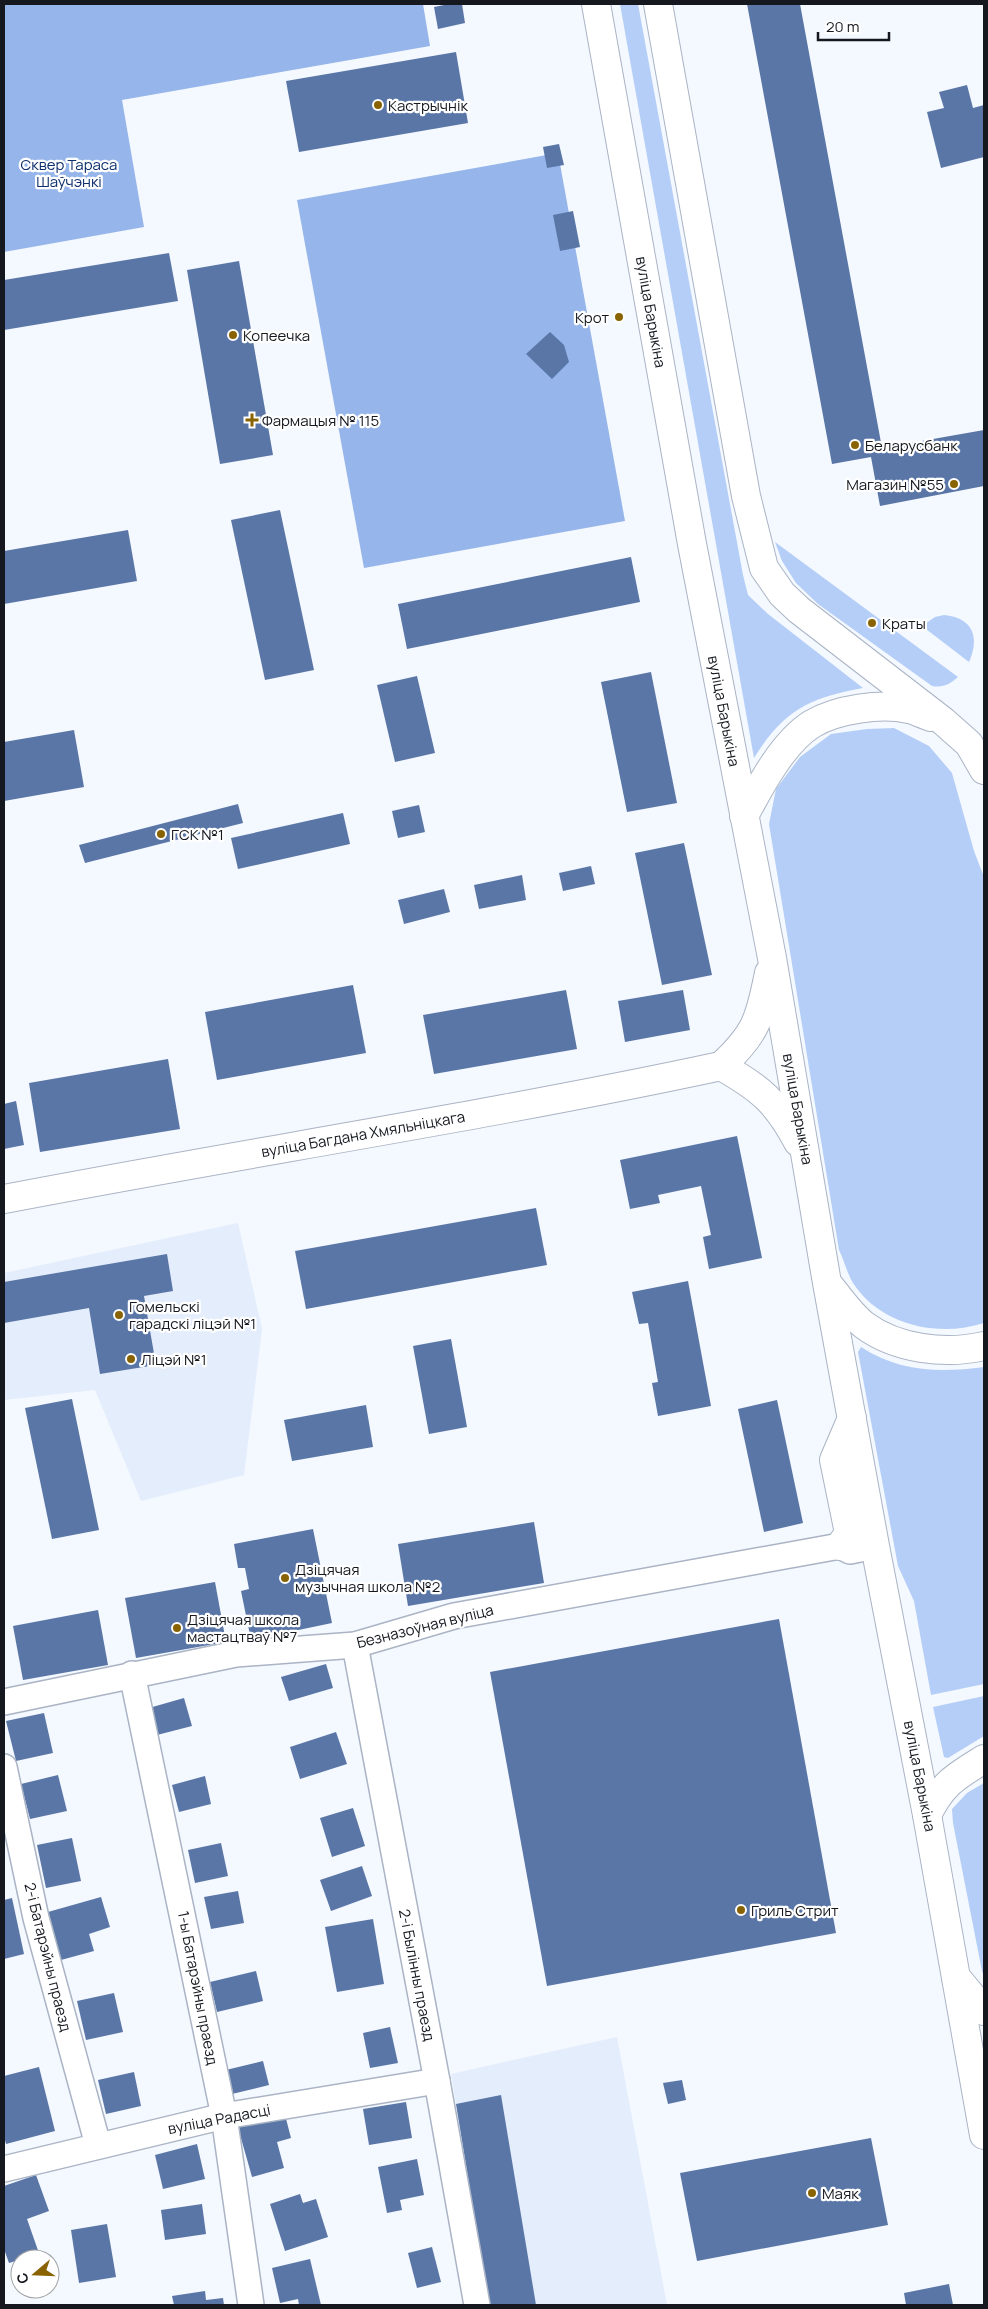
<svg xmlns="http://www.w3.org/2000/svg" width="988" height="2309" viewBox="0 0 988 2309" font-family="Manrope,sans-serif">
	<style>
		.built { fill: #e4edfb }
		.green { fill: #b5cef8 }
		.forest { fill: #96b5ea }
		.building { fill: #5a76a7 }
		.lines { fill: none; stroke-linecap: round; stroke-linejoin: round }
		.street-casing { stroke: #aab4c4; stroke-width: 28 }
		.primary-casing { stroke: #aab4c4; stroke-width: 30 }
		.street { stroke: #fff; stroke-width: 25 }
		.primary { stroke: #fff; stroke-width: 28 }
		.poi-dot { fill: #896201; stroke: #fff; stroke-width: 2 }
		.labels { text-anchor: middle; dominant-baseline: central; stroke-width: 4.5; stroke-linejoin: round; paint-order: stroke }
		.poi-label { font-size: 15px; fill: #15181e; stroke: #fff; text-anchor: start }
		.park-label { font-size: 15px; fill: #0e306d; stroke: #fff }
		.street-label { font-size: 15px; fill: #15181e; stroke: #fff }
	</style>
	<rect width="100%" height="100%" fill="#f4f8ff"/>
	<g class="built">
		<polygon points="238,1223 262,1329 244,1475 141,1501 95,1390 4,1400 4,1273"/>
		<polygon points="617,2037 667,2305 489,2305 451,2074"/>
	</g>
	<g class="green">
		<path d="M620 4H638L743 575 748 595 768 614 863 688C809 698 784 710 754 758Z"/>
		<path d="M775 542 958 677C950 684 943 688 932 686L818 604 796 583 782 561Z"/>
		<path d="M944 615C973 618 980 637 969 662L922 626 935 617Z"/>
		<path d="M894 728 929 746 952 773 974 851 984 877V1323C938 1338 880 1325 853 1283 847 1273 844 1260 839 1250L769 824 776 789 800 757 831 734 867 729Z"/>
		<path d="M861 1347C899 1372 940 1373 984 1367V1684L931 1695 914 1601 898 1566 858 1352Z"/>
		<polygon points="984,1696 984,1736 948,1758 944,1757 933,1707"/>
		<polygon points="984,1783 984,1976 982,1971 953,1823 952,1809 967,1793"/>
	</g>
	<g class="forest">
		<polygon points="4,4 423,4 430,46 122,100 144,227 4,252"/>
		<polygon points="558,153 625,521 364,568 297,200"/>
	</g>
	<g class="building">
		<polygon points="449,4 462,4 465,23 438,29 434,7"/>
		<polygon points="747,4 800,4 882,448 984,430 984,486 880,506 871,457 832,464"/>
		<polygon points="456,52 468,123 299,152 286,81"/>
		<polygon points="967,85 973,108 984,105 984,157 941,168 927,112 944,108 939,92"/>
		<polygon points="559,144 564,165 547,168 543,147"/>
		<polygon points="573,211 580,247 560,251 553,215"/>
		<polygon points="169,253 178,301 4,330 4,280"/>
		<polygon points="239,261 273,455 220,464 187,270"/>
		<polygon points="550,332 564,345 569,362 552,379 526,354"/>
		<polygon points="280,510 314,670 265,680 231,520"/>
		<polygon points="128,530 137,581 4,604 4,551"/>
		<polygon points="631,557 640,602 407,649 398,604"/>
		<polygon points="651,672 677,803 627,812 601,682"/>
		<polygon points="417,676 435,753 395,762 377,685"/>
		<polygon points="74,730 84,787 4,801 4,742"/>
		<polygon points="238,804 243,823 85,863 79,845"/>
		<polygon points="419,805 425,832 398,838 392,811"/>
		<polygon points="343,813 350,844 238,869 231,838"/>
		<polygon points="684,843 712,975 662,985 635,853"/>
		<polygon points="591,866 595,884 563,891 559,873"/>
		<polygon points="522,875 526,900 479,909 474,885"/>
		<polygon points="444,889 450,912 404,924 398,900"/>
		<polygon points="353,985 366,1053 217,1080 205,1012"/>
		<polygon points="566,990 577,1049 434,1074 423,1015"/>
		<polygon points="683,990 690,1030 625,1042 618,1001"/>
		<polygon points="168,1059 180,1129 40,1152 29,1083"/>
		<polygon points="16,1101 24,1145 4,1149 4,1104"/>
		<polygon points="737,1136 762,1258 709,1269 703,1237 711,1235 701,1186 658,1195 660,1203 630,1209 620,1160"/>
		<polygon points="536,1208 547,1265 306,1309 295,1251"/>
		<polygon points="167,1254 173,1291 144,1296 156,1365 100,1374 89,1308 4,1323 4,1282"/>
		<polygon points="688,1281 711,1406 658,1416 652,1383 658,1382 648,1323 639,1324 632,1292"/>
		<polygon points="451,1339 467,1427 429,1434 413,1346"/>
		<polygon points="72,1399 99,1530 52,1539 25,1408"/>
		<polygon points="777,1400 803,1523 764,1532 738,1409"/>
		<polygon points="366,1405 373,1447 292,1461 284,1420"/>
		<polygon points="534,1522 544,1583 408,1606 398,1544"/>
		<polygon points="313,1529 332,1623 251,1640 241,1591 249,1589 245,1568 238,1568 234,1544"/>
		<polygon points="215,1582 226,1642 136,1658 125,1598"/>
		<polygon points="98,1610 108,1665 23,1680 13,1626"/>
		<polygon points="779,1619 836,1933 547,1986 490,1672"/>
		<polygon points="326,1664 333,1688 289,1701 281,1677"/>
		<polygon points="184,1698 192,1726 157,1735 149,1708"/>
		<polygon points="44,1713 53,1753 16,1761 6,1721"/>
		<polygon points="336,1732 347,1764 300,1779 290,1747"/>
		<polygon points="58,1775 67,1811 30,1819 21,1784"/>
		<polygon points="205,1776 211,1804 179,1812 172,1785"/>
		<polygon points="353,1808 365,1846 332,1857 320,1818"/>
		<polygon points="72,1838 81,1881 46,1888 37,1845"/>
		<polygon points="221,1843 228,1876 195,1883 188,1850"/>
		<polygon points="362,1866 372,1896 331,1911 320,1880"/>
		<polygon points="238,1891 244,1923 211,1929 204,1897"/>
		<polygon points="101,1897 110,1927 89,1934 94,1951 61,1960 48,1912"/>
		<polygon points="12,1898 24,1954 4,1959 4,1900"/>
		<polygon points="373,1919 384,1984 337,1992 325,1927"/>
		<polygon points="256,1971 263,2001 217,2012 210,1982"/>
		<polygon points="114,1993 123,2032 86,2040 77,2001"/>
		<polygon points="390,2027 398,2063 370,2068 363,2033"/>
		<polygon points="263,2061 269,2085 232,2094 226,2070"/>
		<polygon points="39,2067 55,2131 6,2144 4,2136 4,2076"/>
		<polygon points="134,2072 141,2106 106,2114 98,2080"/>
		<polygon points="682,2080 686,2100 668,2104 663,2083"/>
		<polygon points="501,2095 536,2305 489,2305 456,2104"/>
		<polygon points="406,2102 412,2138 369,2145 363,2109"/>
		<polygon points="284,2111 291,2138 277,2142 284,2168 252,2177 237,2124"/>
		<polygon points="871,2138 888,2225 697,2261 680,2173"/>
		<polygon points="197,2144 205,2179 163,2189 155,2155"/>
		<polygon points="417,2159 424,2195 400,2200 402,2210 387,2213 378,2167"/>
		<polygon points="36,2175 49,2211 27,2219 41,2259 22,2259 9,2263 4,2249 4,2186"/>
		<polygon points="300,2194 303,2203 316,2199 328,2237 285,2251 270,2204"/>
		<polygon points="202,2204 206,2234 165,2240 161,2210"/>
		<polygon points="107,2224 116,2277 79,2283 71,2230"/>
		<polygon points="432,2247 441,2282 417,2288 408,2253"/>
		<polygon points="310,2259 321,2305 299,2305 298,2299 280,2303 272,2268"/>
		<polygon points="949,2284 953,2305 906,2305 904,2293"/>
		<polygon points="205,2291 206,2300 223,2298 224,2305 174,2305 172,2296"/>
	</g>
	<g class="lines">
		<g class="street-casing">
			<g id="street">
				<polyline points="355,1645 437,2081 477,2305"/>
				<polyline points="132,1674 224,2116 251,2305"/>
				<polyline points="4,1702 236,1654 355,1645 454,1616 840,1546 850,1551 875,1546"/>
				<polyline points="4,1767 36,1918 98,2145"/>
				<polyline points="4,2169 224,2116 437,2081"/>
			</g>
		</g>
		<g class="primary-casing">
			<g id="primary">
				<polyline points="596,4 692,544 772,958 827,1283 875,1546 927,1815 984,2135"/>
				<polyline points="658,4 746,496 764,568 782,594 799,610 943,721 969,744 984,770"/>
				<path d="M744 816C760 786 783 742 812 724 837 709 881 703 909 709 917 711 924 715 931 717"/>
				<path d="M721 1066C760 1088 777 1102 798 1142"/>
				<path d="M721 1066C756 1034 760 1019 769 973"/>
				<path d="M4 1199C243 1153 483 1117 721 1066"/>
				<path d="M828 1284C839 1297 850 1314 864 1325 896 1349 945 1355 984 1346"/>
				<polyline points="840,1546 849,1533 834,1460 852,1418"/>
				<path d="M927 1815C943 1783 955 1777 984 1759"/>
				<polyline points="956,1977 984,2011"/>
			</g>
		</g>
		<use href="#street" class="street"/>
		<use href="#primary" class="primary"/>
	</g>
	<g class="poi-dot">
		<circle cx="378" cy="105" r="5"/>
		<circle cx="619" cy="317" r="5"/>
		<circle cx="233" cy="335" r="5"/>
		<path d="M249.5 412.5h5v5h5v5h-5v5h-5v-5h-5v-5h5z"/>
		<circle cx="855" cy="445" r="5"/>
		<circle cx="954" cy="484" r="5"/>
		<circle cx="872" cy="623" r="5"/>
		<circle cx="161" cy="834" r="5"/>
		<circle cx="119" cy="1315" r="5"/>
		<circle cx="131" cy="1359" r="5"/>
		<circle cx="285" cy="1578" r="5"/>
		<circle cx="177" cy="1628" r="5"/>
		<circle cx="741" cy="1910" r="5"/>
		<circle cx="812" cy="2193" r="5"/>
	</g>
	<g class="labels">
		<g class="poi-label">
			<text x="388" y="105">Кастрычнік</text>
			<text x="609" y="317" text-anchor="end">Крот</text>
			<text x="243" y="335">Копеечка</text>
			<text x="262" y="420">Фармацыя № 115</text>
			<text x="865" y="445">Беларусбанк</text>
			<text x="944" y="484" text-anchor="end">Магазин №55</text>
			<text x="882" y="623">Краты</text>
			<text x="171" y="834">ГСК №1</text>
			<text x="129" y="1306">Гомельскі<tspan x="129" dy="17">гарадскі ліцэй №1</tspan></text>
			<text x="141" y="1359">Ліцэй №1</text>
			<text x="295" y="1569">Дзіцячая<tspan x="295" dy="17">музычная школа №2</tspan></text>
			<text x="187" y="1619">Дзіцячая школа<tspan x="187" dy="17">мастацтваў №7</tspan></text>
			<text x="751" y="1910">Гриль Стрит</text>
			<text x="822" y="2193">Маяк</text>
		</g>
		<g class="park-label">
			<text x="69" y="164">Сквер Тараса<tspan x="69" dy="17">Шаўчэнкі</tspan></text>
		</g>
		<g class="street-label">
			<text transform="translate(651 312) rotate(80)">вуліца Барыкіна</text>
			<text transform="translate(724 711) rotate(79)">вуліца Барыкіна</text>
			<text transform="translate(798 1109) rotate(80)">вуліца Барыкіна</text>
			<text transform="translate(363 1134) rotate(-10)">вуліца Багдана Хмяльніцкага</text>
			<text transform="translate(425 1626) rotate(-14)">Безназоўная вуліца</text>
			<text transform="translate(920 1776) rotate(79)">вуліца Барыкіна</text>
			<text transform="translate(48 1957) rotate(76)">2-і Батарэйны праезд</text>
			<text transform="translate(417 1975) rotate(79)">2-і Былінны праезд</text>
			<text transform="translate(198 1988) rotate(79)">1-ы Батарэйны праезд</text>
			<text transform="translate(219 2119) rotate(-11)">вуліца Радасці</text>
		</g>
	</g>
	<rect width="988" height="2309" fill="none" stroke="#15181e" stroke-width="10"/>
	<g transform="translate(35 2274) rotate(251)"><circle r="24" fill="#ffffff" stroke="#a1a3a5"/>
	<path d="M0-4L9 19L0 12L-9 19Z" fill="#896201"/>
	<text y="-8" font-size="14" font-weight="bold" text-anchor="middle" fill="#15181e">С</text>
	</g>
	<path d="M818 32v8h71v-8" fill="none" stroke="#15181e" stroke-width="2.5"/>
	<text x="826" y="32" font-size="15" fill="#15181e" stroke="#ffffff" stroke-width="4" paint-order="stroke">20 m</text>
</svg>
